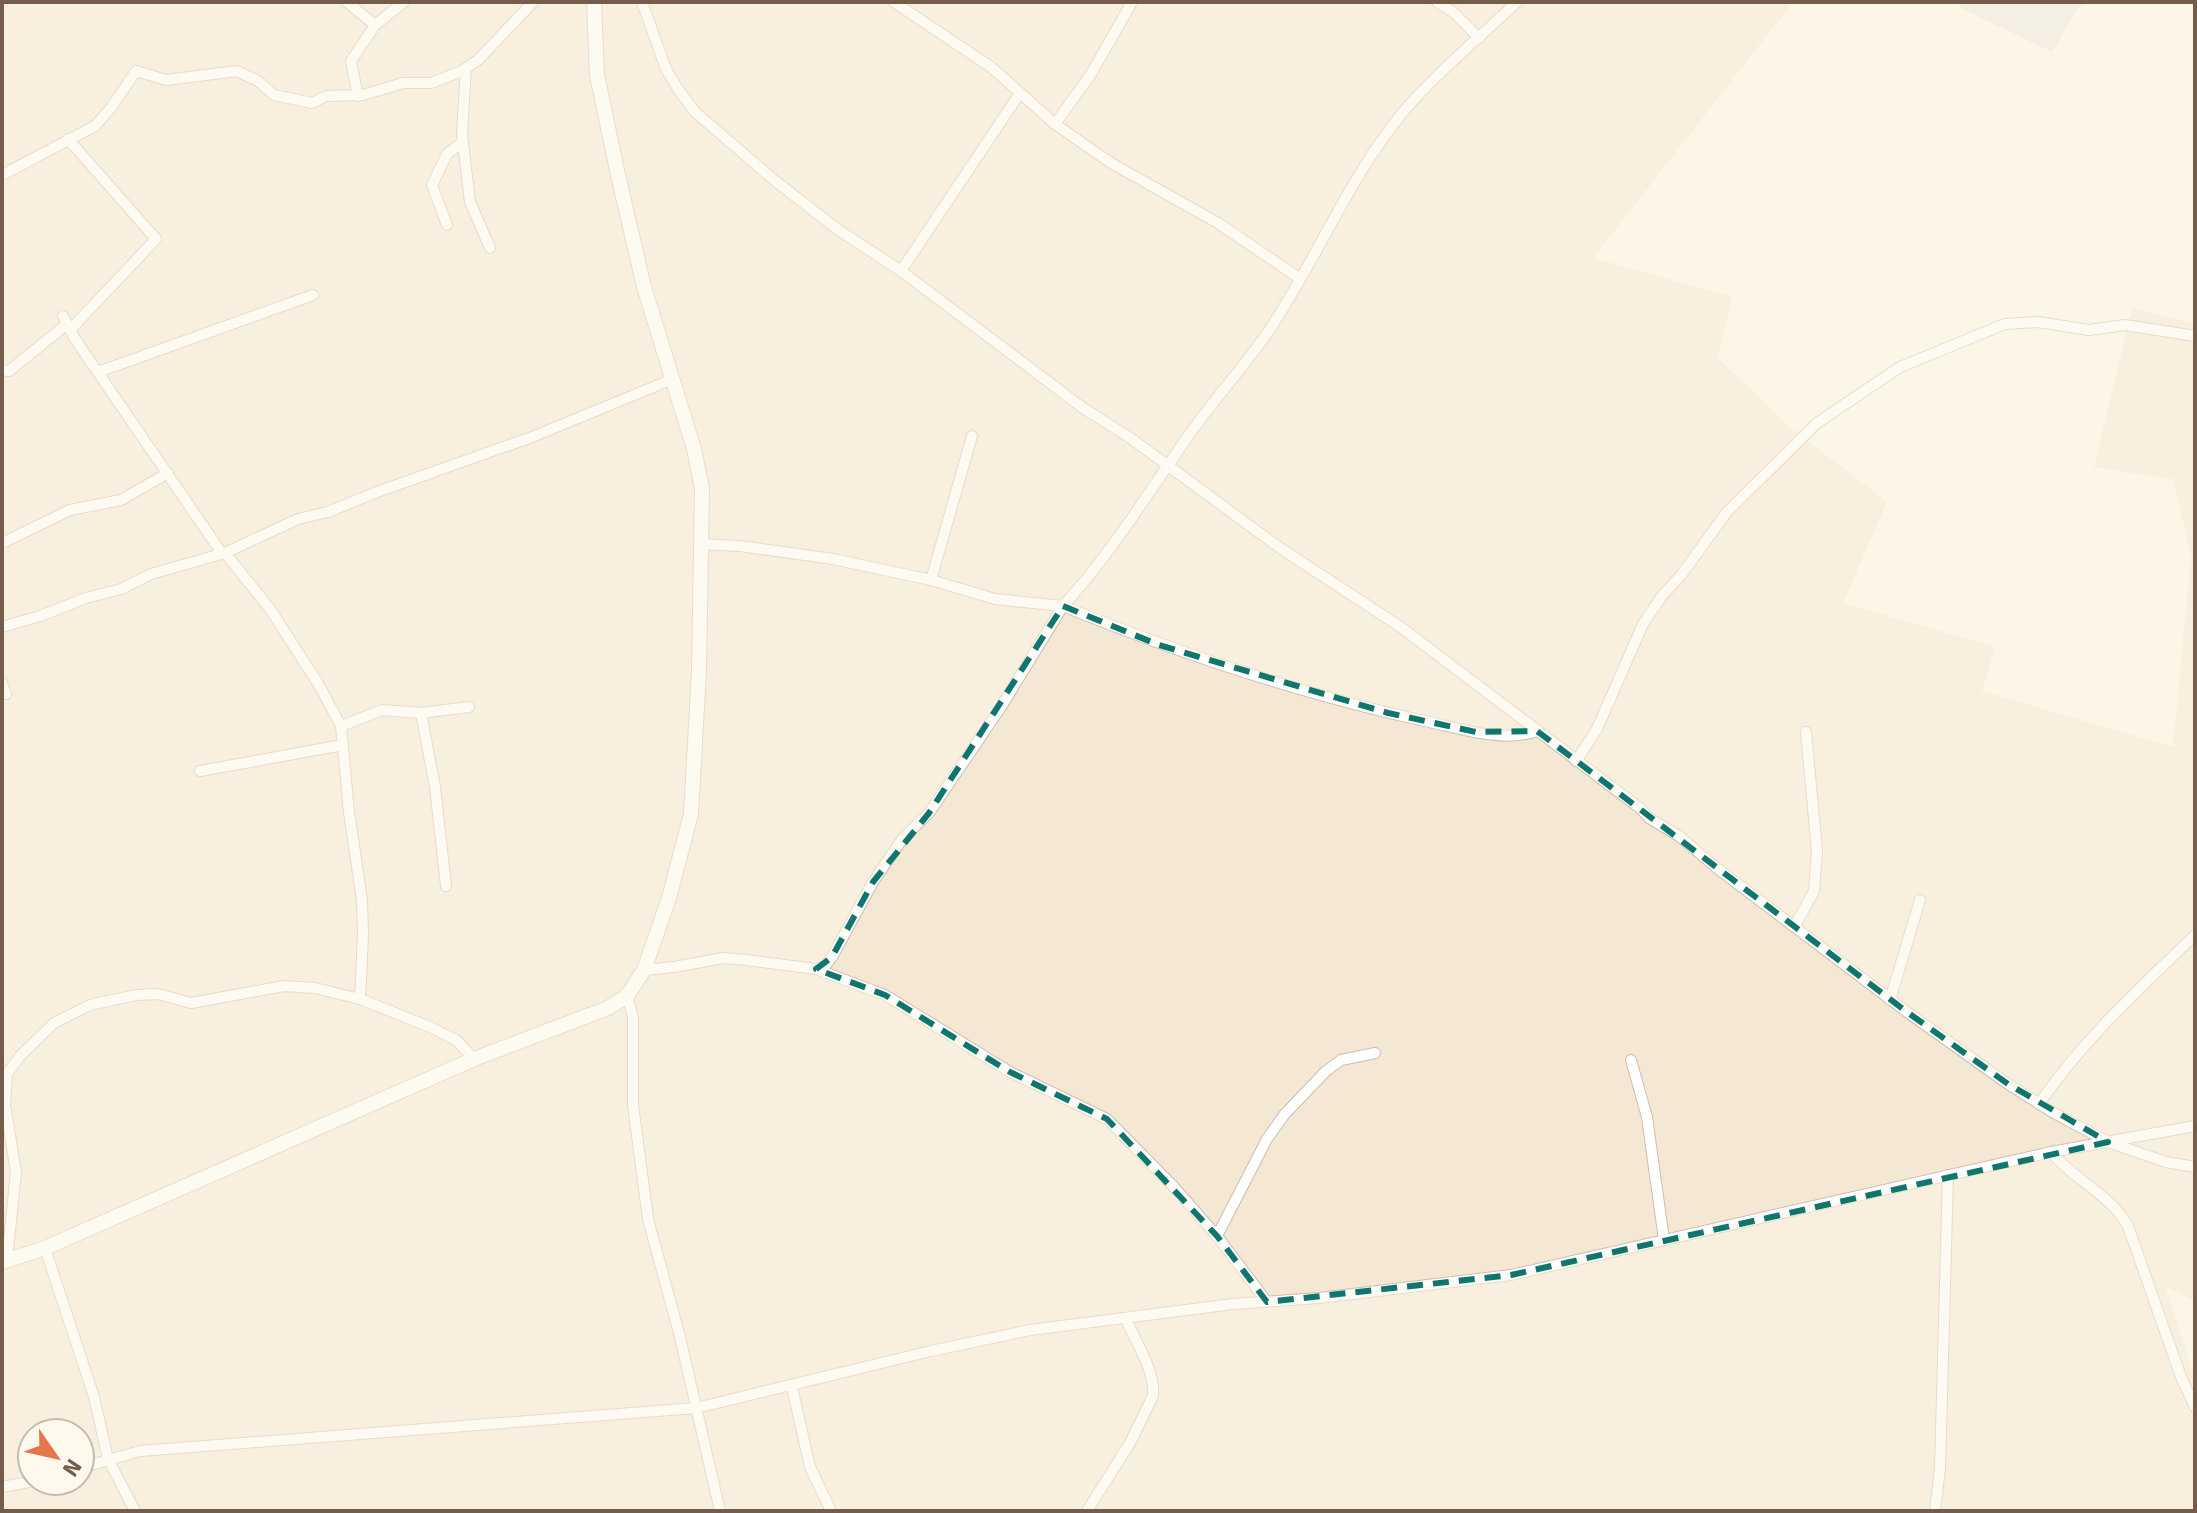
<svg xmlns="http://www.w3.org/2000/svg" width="2197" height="1513" viewBox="0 0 2197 1513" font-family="Signika,sans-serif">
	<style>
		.residential { fill: #f4e7d4; fill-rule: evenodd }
		.industrial { fill: #ece6df }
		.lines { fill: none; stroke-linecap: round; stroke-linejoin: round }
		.street-casing { stroke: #cebdac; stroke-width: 12 }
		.secondary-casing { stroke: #d3bfac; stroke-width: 16 }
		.street { stroke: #fff; stroke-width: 10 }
		.secondary { stroke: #fff; stroke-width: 14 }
		.marked { fill: none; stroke: #0f766e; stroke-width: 6; stroke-dasharray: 16 10; stroke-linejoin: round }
	</style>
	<rect width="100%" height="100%" fill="#fcf5e6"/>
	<path class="residential" d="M2 2H1793L1593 258 1732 297 1718 358 1792 429 1887 502 1843 603 1995 647 1982 691 2173 747 2191 555 2173 479 2094 467 2132 309 2195 323V1302L2165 1285 2195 1377V1511H2ZM32 1433H80V1481H32Z"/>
	<polygon class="industrial" points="1956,2 2091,2 2078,8 2052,52 1961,8"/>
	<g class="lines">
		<g class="street-casing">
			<g id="street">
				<polyline points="347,2 375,25"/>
				<polyline points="642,2 666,69 678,89 695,112 774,180 837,229 901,271 1083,408 1129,437 1280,548 1402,628 1641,809 1649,818 1679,836 1718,869 1907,1012 2008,1084 2054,1113 2108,1142 2166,1162 2195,1167"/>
				<polyline points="894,2 991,67 1055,124 1111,163 1218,223 1299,278"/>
				<polyline points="1437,2 1453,12 1479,38"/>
				<polyline points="466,68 462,134 470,202 490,248"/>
				<polyline points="358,96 351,61 375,25 404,2"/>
				<polyline points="1055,124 1091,74 1132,2"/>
				<polyline points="68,139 156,239 70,330"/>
				<polyline points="2,175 95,126 111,108 136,71 166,80 237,71 258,81 274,95 312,103 326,96 363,95 403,83 431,83 462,71 478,60 533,2"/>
				<polyline points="447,225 432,185 447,154 463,142"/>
				<polyline points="901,271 1020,93"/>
				<polyline points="63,316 75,339 221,552"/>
				<polyline points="2,370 9,371 67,324"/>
				<polyline points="98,372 313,295"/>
				<polyline points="2,543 70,510 121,500 168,473"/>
				<path d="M700 544 740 546 833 559 931 580 995 599 1063 606C1110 555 1148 493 1189 435 1214 399 1245 366 1270 329 1314 263 1344 190 1392 126 1427 80 1475 42 1517 2"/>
				<polyline points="225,553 270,609 319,685 341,726 349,812 362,900 363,935 360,999"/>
				<polyline points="931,580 972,436"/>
				<polyline points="2,627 40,616 86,598 121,589 151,574 225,553 298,519 328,512 377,492 532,437 673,379"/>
				<polyline points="2,683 6,694"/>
				<polyline points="421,713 435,787 446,886"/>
				<polyline points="341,726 382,710 421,713 469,707"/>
				<polyline points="1576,761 1597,729 1643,624 1662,596 1682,574 1727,512 1817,423 1900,367 2005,324 2038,322 2089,330 2125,325 2195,336"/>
				<polyline points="200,771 343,745"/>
				<polyline points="1795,926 1814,891 1817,851 1806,732"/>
				<path d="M816 969 825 966 832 957 873 882 903 838 929 813 1001 707 1063 606C1181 654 1304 695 1429 722 1462 729 1504 743 1537 731"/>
				<polyline points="644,970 674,967 723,958 746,960 816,969 885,995 1010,1072 1107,1119 1173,1186 1217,1236 1267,1302"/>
				<polyline points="627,996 633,1017 633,1105 648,1219 680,1337 720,1511"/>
				<polyline points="1890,1000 1920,900"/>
				<polyline points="1631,1060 1647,1117 1664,1240"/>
				<path d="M2039 1104C2083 1040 2139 989 2195 935"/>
				<path d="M2051 1152C2074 1180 2110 1194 2128 1226L2181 1377 2195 1407"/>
				<polyline points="1217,1236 1267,1139 1284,1115 1326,1071 1341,1060 1375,1053"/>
				<polyline points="45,1248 94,1397 108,1459 135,1511"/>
				<polyline points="7,1260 16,1172 5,1105 7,1074 20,1056 54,1023 90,1005 136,995 158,994 191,1003 284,986 315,988 360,999 430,1027 456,1040 474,1059"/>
				<polyline points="792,1387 810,1467 831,1511"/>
				<polyline points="80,1468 140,1451 696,1408 931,1351 1030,1330 1233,1304 1319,1298 1511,1275 2051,1152 2195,1126"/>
				<polyline points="2,1487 34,1481"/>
				<path d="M1087 1511 1130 1443 1153 1396C1156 1372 1135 1341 1126 1319"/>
				<polyline points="1935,1511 1940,1468 1948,1175"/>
			</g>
		</g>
		<g class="secondary-casing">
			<polyline id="secondary" points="2,1262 45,1248 474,1059 608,1008 627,996 644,970 669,898 691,814 699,671 702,489 694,449 644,287 618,175 597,75 594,2"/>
		</g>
		<use href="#street" class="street"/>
		<use href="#secondary" class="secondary"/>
	</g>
	<path d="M0 0H2197V1513H0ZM1063 606 1159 645 1388 713 1476 732 1537 731 1907 1012 2008 1084 2108 1142 1511 1275 1267 1302 1217 1236 1107 1119 1010 1072 885 995 816 969 832 957 873 882 929 813Z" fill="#fcf5e6" fill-opacity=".55" fill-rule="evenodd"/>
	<path class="marked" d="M1063 606 1159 645 1388 713 1476 732 1537 731 1907 1012 2008 1084 2108 1142 1511 1275 1267 1302 1217 1236 1107 1119 1010 1072 885 995 816 969 832 957 873 882 929 813Z"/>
	<rect width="2197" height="1513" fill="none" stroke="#755c4b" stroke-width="8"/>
	<g transform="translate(56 1457) rotate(124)"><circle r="38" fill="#fff8ec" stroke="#c8baac" stroke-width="2"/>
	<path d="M0-6L14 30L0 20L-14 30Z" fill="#e4774c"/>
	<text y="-12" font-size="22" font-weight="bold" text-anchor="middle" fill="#755c4b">N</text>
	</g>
</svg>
